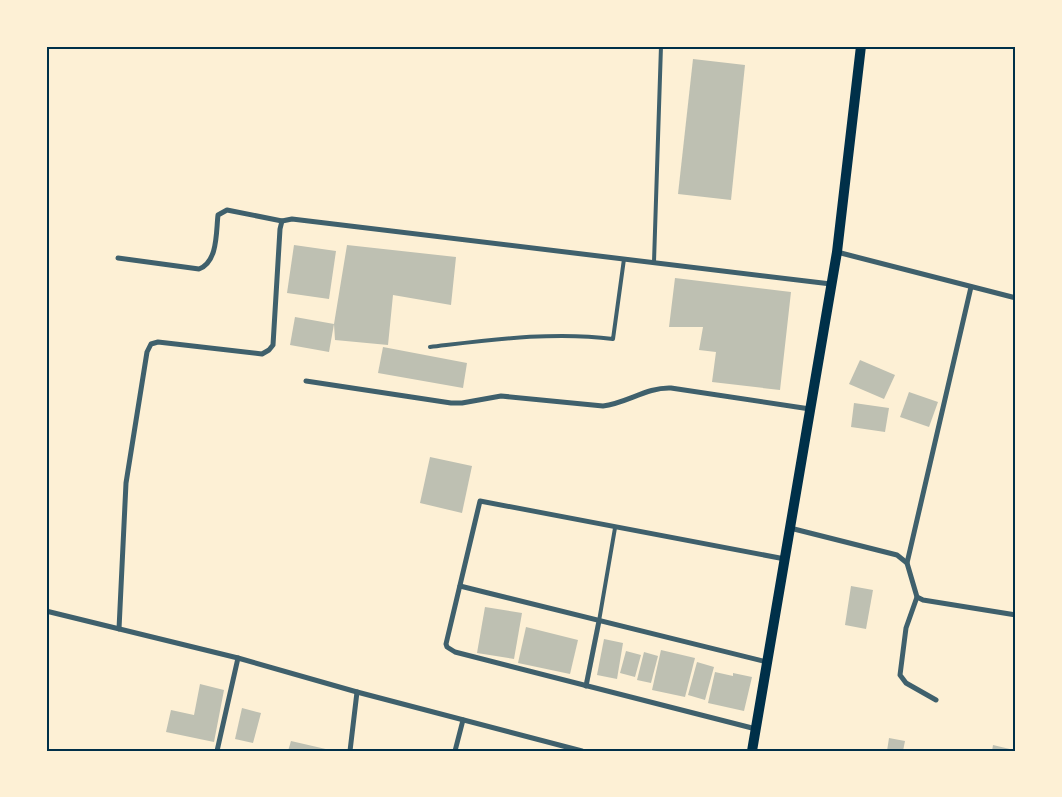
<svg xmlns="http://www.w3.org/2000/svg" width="1062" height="797" viewBox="0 0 1062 797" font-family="Lora,serif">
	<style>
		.building { fill: #bec0b2 }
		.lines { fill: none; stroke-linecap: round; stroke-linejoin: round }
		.service { stroke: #3f606c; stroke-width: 4 }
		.minor { stroke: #3f606c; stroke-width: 5 }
		.secondary { stroke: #003049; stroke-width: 10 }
		.neatline { fill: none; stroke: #003049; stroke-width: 2 }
	</style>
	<rect width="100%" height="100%" fill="#fdf0d5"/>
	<g class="building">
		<polygon points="693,59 745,65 731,200 678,194"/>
		<polygon points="294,245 336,251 329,299 287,293"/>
		<polygon points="347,245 456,257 451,305 393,295 388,345 335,340 334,324"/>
		<polygon points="675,278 791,292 780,390 712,382 716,352 699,350 703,327 669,327"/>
		<polygon points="295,317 334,324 329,352 290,345"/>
		<polygon points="383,347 467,363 463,388 378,373"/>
		<polygon points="860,360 895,375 884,399 849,384"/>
		<polygon points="909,392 938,402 929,427 900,417"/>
		<polygon points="854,403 889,408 885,432 851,427"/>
		<polygon points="430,457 472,466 462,513 420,503"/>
		<polygon points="851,586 873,590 866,629 845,625"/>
		<polygon points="485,607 522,613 514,659 477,653"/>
		<polygon points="526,627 578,640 570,674 518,663"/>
		<polygon points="604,639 623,643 617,679 597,675"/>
		<polygon points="661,650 695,658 685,697 652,690"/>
		<polygon points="626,651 641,655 635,677 620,673"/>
		<polygon points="644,652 658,656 651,683 637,680"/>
		<polygon points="697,662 714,667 705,700 688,695"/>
		<polygon points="715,672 733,676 733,673 752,677 744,711 708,703"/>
		<polygon points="200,684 224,690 214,742 166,732 171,710 194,715"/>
		<polygon points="242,708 261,713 253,743 235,739"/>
		<polygon points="889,738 905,741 903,751 887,751"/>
		<polygon points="291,741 330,750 330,751 288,751"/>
		<polygon points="993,745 1014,750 1014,751 992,751"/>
	</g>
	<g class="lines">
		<g class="service">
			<polyline points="654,262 661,46"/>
			<path d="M430 347C490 340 553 331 613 339L624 259"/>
			<polyline points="599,621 615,528"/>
		</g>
		<g class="minor">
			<polyline points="837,252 1016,298"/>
			<path d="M118 258 199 269C218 262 216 232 218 215L227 210 282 221"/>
			<path d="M306 381 451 403H462L501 396 603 406C627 403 647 387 671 388L810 409"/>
			<polyline points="790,528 897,555 907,563 917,597 923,600 1016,615"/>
			<polyline points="907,563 971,287"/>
			<polyline points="460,586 767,662"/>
			<polyline points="917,597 906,628 900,675 906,683 936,700"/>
			<polyline points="46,611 238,658 357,692 582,751"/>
			<polyline points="119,629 126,483 147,352 151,344 158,342 262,354 269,350 273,345 280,229 282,221 292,219 831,284"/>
			<polyline points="586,686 599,621"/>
			<polyline points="756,729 455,652 447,647 446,644 480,501 785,559"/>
			<polyline points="217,751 238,658"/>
			<polyline points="350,751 357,692"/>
			<polyline points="455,751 463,720"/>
		</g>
		<polyline class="secondary" points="752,751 837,252 861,46"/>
	</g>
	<rect width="1062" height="797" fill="none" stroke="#fdf0d5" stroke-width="95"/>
	<rect x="48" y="48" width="966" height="702" class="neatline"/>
</svg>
